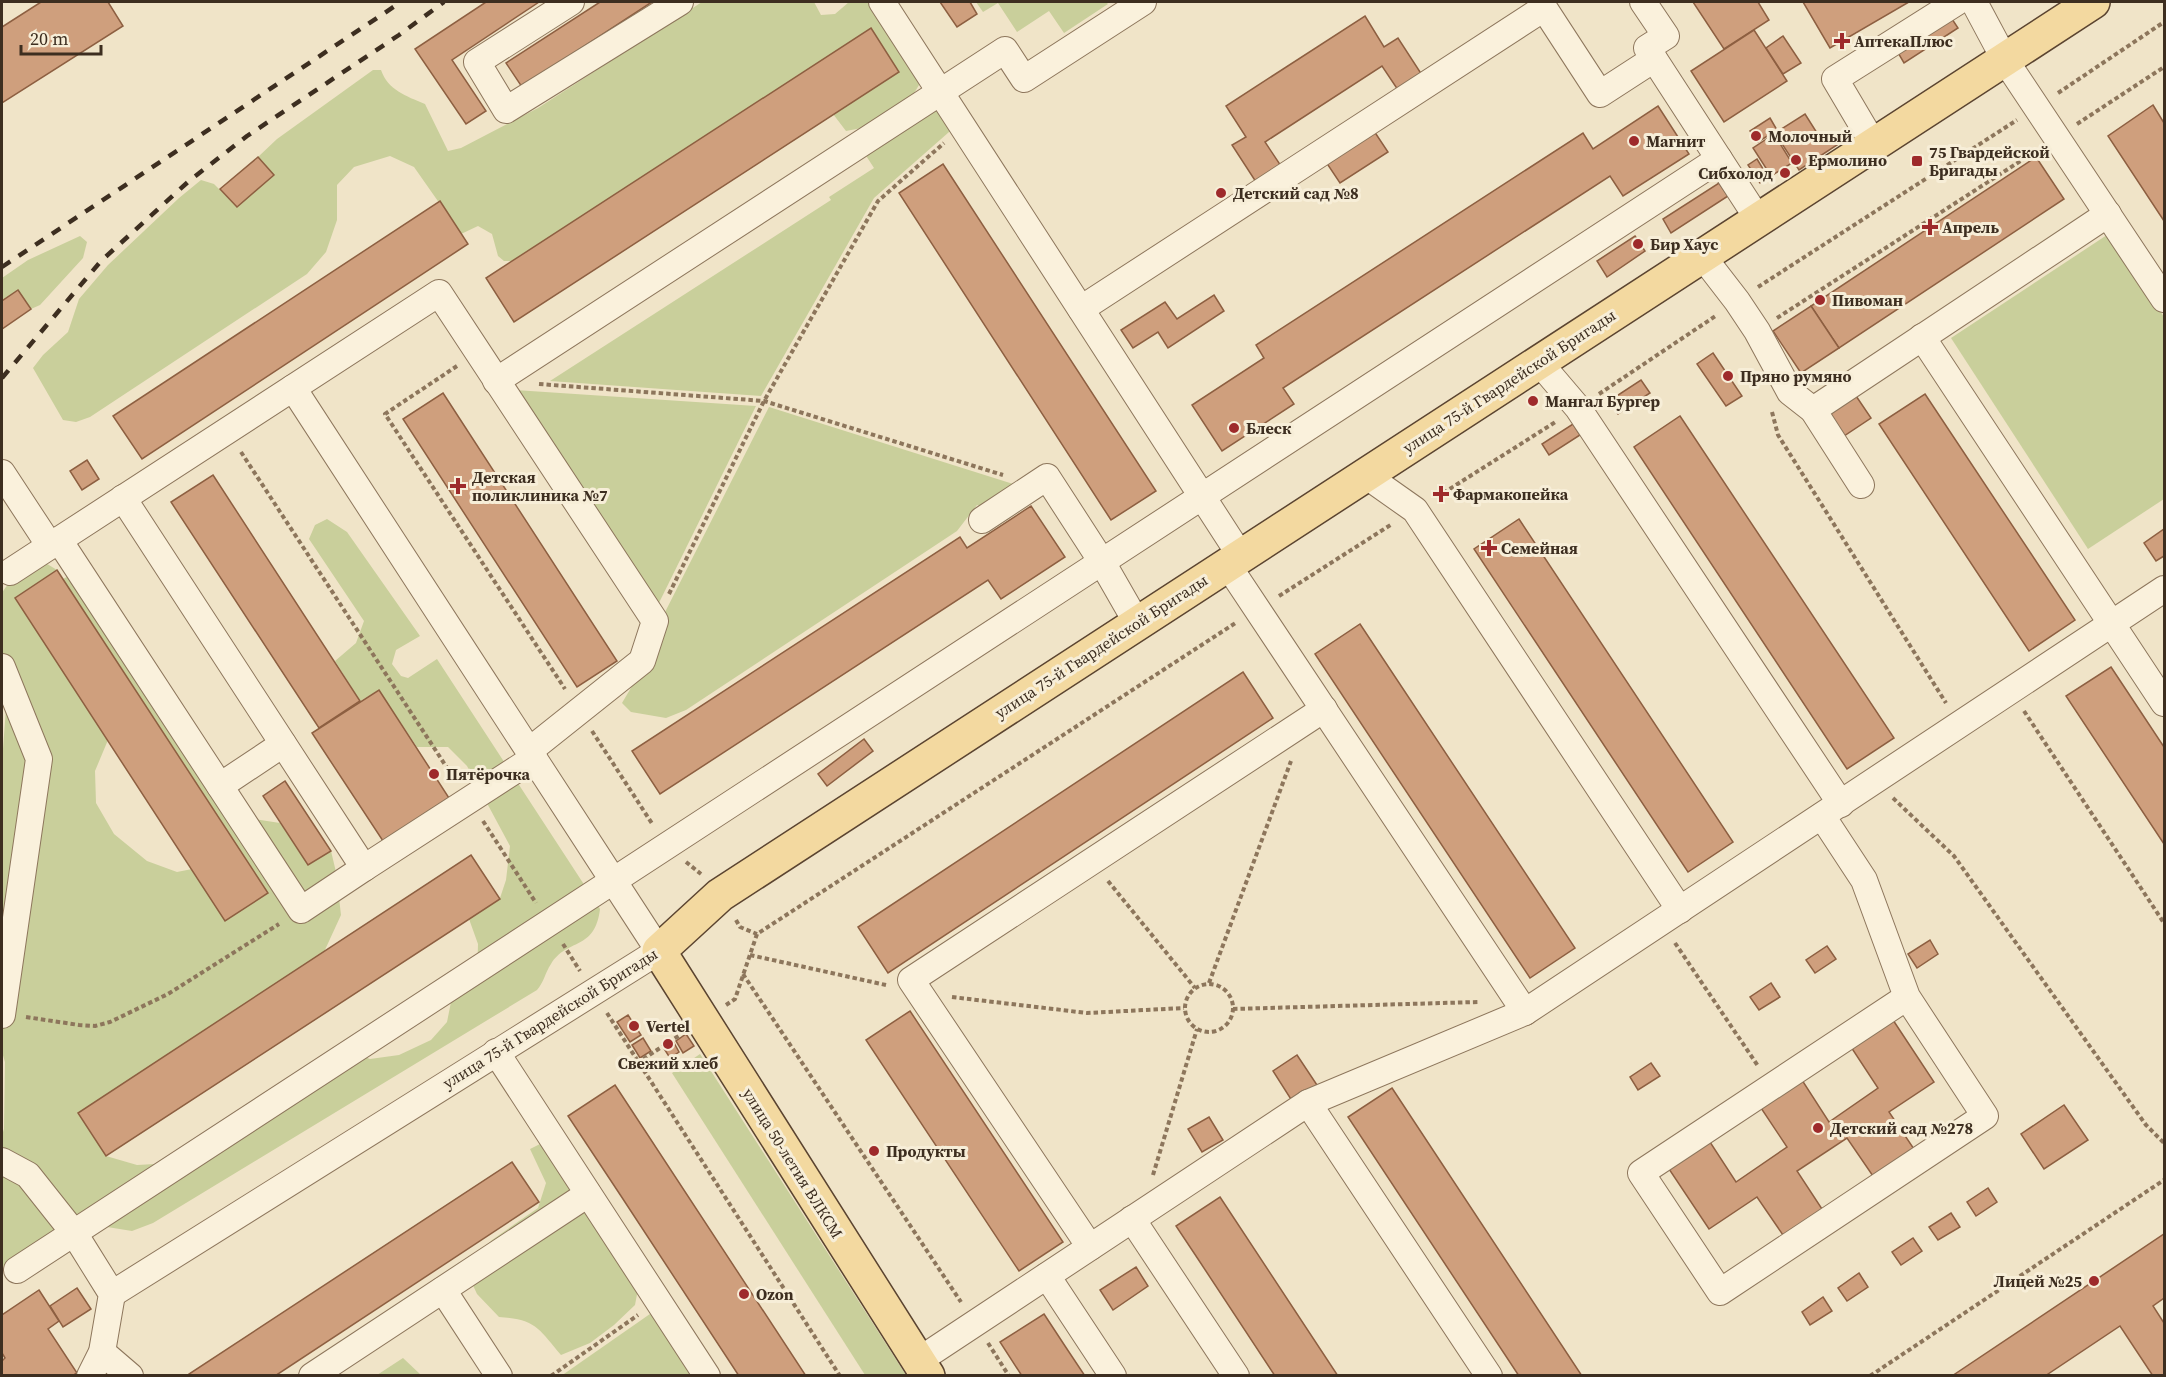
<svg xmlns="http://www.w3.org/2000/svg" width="2166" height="1377" viewBox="0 0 2166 1377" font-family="'Source Serif 4',serif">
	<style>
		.green { fill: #c9cf9b }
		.building { fill: #cf9f7d; stroke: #8d5f41; stroke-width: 1.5 }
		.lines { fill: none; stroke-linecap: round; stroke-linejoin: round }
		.minor-casing { stroke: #8d765c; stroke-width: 28 }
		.major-casing { stroke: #5b4430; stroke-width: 36 }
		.path { stroke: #8d765c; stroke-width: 4; stroke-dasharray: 4.5 3; stroke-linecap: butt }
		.minor { stroke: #faf1dc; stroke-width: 26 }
		.major { stroke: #f3d9a0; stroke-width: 33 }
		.rail { stroke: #3d2e20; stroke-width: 4.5; stroke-dasharray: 10 10; stroke-linecap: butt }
		.poi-dot { fill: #9e2a2b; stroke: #f7eed8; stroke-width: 2 }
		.labels { text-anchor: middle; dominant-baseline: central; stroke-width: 6; stroke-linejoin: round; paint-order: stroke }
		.poi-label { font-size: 16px; font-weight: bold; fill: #3d2e20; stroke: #f7eed8; text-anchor: start }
		.street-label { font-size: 16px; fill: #3d2e20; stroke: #f7eed8 }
	</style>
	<rect width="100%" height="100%" fill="#f0e4c8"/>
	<g class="green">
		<path d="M702 2H814L821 15 835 14 849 2H876L915 61 919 85 910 100 872 126 846 131 833 114 899 72 871 28 512 261H504L498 256 492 234 478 226 461 234 414 167 390 156 354 167 337 185V220L326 252 307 274 90 417 76 422 63 420 33 368 43 355 68 332 79 299 108 265 179 198 201 180 214 184 237 207 274 175 258 157 277 139 373 70H381C388 90 406 96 425 104L448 151 461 148 538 108Z"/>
		<polygon points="976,2 1106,2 1108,4 1064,33 1049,11 1017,32 998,3 983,12"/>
		<polygon points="938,97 957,125 874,198 761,396 550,381 831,200 829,197 874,168 861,148"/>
		<polygon points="2110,233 2164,317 2164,499 2088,549 1951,338"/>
		<polygon points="80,236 87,242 83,258 40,305 31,309 18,290 2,301 2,278 28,260"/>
		<polygon points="515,390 756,406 654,613"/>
		<polygon points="769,407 1023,487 985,508 977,505 957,531 686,710 666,718 631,712 622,703 638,676 660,622"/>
		<path d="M327 519 347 532 420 636 396 650 392 664 401 676 408 678 437 659 600 909C595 951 567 938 551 964 545 973 544 982 537 990L153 1223 132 1231 76 1222 19 1262 2 1267V1135L4 1129 5 1062 2 1052V762L7 695 2 652V593C10 579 28 565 44 562L57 570 15 598 108 740 95 771 96 803 114 834 147 861 177 872 192 869 268 893 63 579 74 573 247 818 280 823 308 865 331 851 336 872 341 915 324 952 78 1113 106 1156 137 1165 155 1164 340 1047 370 1059 399 1055 431 1040 447 1022 451 1002 477 980 478 944 469 919 500 898 506 880 510 846 467 766 448 747H417L379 690 360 701 335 661 356 643 364 621 309 539 315 525Z"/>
		<polygon points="700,1054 906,1375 865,1375 672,1073"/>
		<path d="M540 1144 577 1182 638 1289 635 1305 614 1325 590 1343 561 1355C539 1329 536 1319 499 1317L477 1294 465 1268 492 1240 538 1208 546 1183 530 1149Z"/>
		<polygon points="660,1307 705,1376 561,1376"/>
		<polygon points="403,1358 421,1375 377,1375"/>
	</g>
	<g class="building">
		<polygon points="41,2 108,2 123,26 2,103 2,27"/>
		<polygon points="486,2 539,2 452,60 486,111 466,124 415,49"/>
		<polygon points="600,2 652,2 522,87 506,63"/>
		<polygon points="940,2 970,2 977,14 957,27"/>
		<polygon points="1693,2 1758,2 1769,20 1724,49"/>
		<polygon points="1803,2 1909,2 1830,48"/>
		<polygon points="1946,10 1958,28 1904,63 1897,51"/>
		<polygon points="1365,16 1384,47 1398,38 1422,75 1398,90 1382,66 1265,142 1281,166 1256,182 1232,145 1246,137 1226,106"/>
		<polygon points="871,28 899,72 514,322 486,278"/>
		<polygon points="1754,30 1787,81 1724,122 1691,71"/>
		<polygon points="1783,36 1801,63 1783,74 1766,48"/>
		<polygon points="2153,105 2164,123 2164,221 2108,136"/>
		<polygon points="1658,106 1689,154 1623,196 1610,176 1283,388 1294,404 1222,451 1192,405 1264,358 1256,345 1583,133 1593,149"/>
		<polygon points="1805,114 1822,141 1834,133 1840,143 1799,170 1775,133"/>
		<polygon points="1770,118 1777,130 1758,142 1750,131"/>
		<polygon points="1372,128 1388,152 1340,183 1324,159"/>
		<polygon points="1774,134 1792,163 1771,176 1753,148"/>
		<polygon points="258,157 274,175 237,207 220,189"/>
		<polygon points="2036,157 2064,199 1839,348 1811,306"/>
		<polygon points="1757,159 1768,177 1760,183 1748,165"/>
		<polygon points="943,164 1156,491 1111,520 899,193"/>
		<polygon points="1719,183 1728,196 1671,233 1663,219"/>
		<polygon points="440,201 468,244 142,459 113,416"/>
		<polygon points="1635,236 1645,251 1607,277 1597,261"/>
		<polygon points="18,290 31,309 2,329 2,301"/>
		<polygon points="1214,295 1224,311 1168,348 1158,332 1133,348 1121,330 1165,302 1177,319"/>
		<polygon points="1811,306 1839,348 1801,373 1773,331"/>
		<polygon points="1713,353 1742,396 1726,406 1697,364"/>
		<polygon points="1641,380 1650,393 1618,414 1609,401"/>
		<polygon points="1852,390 1871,418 1838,440 1819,412"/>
		<polygon points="443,393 617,661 577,687 403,419"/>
		<polygon points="1925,394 2075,620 2029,651 1879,424"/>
		<polygon points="1680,416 1894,738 1847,769 1634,447"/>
		<polygon points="1573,424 1580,435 1549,455 1542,444"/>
		<polygon points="87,460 99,479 82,490 70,471"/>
		<polygon points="213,475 360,701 319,728 171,502"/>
		<polygon points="1031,506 1065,557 1001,599 988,580 660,794 632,751 960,537 967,548"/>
		<polygon points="1519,519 1733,842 1688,872 1474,549"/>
		<polygon points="2164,529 2164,556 2156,561 2144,543"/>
		<polygon points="57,570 268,893 225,921 15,598"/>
		<polygon points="1360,624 1575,948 1530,978 1315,654"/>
		<polygon points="2111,667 2164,747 2164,844 2066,696"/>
		<polygon points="1243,672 1273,718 888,973 858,927"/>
		<polygon points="379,690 449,798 383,841 312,733"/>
		<polygon points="864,739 873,751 827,786 818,774"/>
		<polygon points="285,781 331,851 308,865 263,796"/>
		<polygon points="471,855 500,899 106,1156 78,1113"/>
		<polygon points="1930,940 1938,954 1917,968 1908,954"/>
		<polygon points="1827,946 1836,959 1815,973 1806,960"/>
		<polygon points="1771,983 1780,997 1759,1010 1750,997"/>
		<polygon points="910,1011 1063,1242 1019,1271 866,1040"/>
		<polygon points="628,1015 641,1035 630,1042 617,1022"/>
		<polygon points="1893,1020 1934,1082 1889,1112 1916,1152 1875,1179 1847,1138 1797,1171 1824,1212 1785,1238 1757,1197 1709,1229 1669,1169 1710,1142 1736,1182 1787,1147 1761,1108 1802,1080 1829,1122 1878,1088 1851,1047"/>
		<polygon points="686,1034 694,1046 683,1053 676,1041"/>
		<polygon points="643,1038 651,1051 640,1058 632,1045"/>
		<polygon points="673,1041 679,1052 670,1058 663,1047"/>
		<polygon points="1297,1055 1319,1088 1294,1104 1273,1071"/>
		<polygon points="1651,1063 1660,1076 1638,1090 1630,1077"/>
		<polygon points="615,1085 806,1376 739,1376 621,1196 568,1116"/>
		<polygon points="1392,1088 1582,1376 1519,1376 1348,1117"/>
		<polygon points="2064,1105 2088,1140 2044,1169 2021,1134"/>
		<polygon points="1209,1117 1223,1140 1202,1152 1188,1129"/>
		<polygon points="512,1162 539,1202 275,1376 190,1376 189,1374"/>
		<polygon points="1988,1188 1997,1202 1976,1216 1967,1202"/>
		<polygon points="1220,1197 1338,1376 1275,1376 1198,1259 1176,1226"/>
		<polygon points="1951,1213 1960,1227 1938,1240 1929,1227"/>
		<polygon points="2164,1234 2164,1298 2153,1306 2164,1323 2164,1376 2153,1376 2120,1326 2045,1376 1952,1376"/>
		<polygon points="1913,1238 1922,1251 1901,1265 1892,1252"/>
		<polygon points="1136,1267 1148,1286 1113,1310 1100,1290"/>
		<polygon points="1859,1273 1868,1287 1847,1301 1838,1288"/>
		<polygon points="77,1288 91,1309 63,1327 50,1306"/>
		<polygon points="39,1290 59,1321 48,1329 77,1373 72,1376 2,1376 2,1361 5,1358 2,1353 2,1315"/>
		<polygon points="1823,1297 1832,1311 1810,1325 1802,1312"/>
		<polygon points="1044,1314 1065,1346 1085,1376 1022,1376 1000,1342"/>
	</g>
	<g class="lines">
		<g class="minor-casing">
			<g id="minor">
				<polyline points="571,2 477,62 506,110 680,2"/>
				<polyline points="882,2 1240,555"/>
				<polyline points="1643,2 1666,36 1647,48 1758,219"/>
				<polyline points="1974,2 2005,60 2164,299"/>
				<polyline points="1874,145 1835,79 1957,2"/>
				<polyline points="1703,257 1737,301 1757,331 1790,392 1813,410 1861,485"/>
				<polyline points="1081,309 1544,8 1600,94 1654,59"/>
				<polyline points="1922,337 2164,703"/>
				<polyline points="1538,361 1578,408 1841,804"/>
				<polyline points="496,381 1005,50 1024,79 1143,2"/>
				<polyline points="1813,410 2108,214"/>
				<polyline points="2,473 50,546"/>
				<polyline points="1364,474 1415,510 1680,910"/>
				<polyline points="123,498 364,868 534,758"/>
				<polyline points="982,520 1047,477 1102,562 1137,623"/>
				<polyline points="59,540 439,293 655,621 642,661 529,751"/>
				<polyline points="1227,564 1525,1012"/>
				<polyline points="10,572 59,540 301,910 364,868"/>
				<polyline points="2,667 39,759 2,1015"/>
				<polyline points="220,786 283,744"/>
				<polyline points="1822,816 1864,880 1907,997 1985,1116 1720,1292 1641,1173 1907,997"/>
				<polyline points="496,1052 707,1376"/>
				<polyline points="1308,1103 1489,1376"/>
				<polyline points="2,1161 28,1175 74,1233 112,1294 102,1352 90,1376"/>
				<polyline points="1132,1219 1236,1376"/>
				<polyline points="1090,1247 911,980 1324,709"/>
				<polyline points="17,1270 1719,159"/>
				<polyline points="1047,1276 1113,1376"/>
				<polyline points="443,1290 499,1376"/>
				<polyline points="112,1294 659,951 293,388"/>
				<polyline points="102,1352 130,1376"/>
				<polyline points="918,1361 1308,1103 1525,1012 2164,589"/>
				<polyline points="312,1376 588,1194"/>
			</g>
		</g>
		<g class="major-casing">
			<polyline id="major" points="928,1376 659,951 720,895 2093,2"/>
		</g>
		<g class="path">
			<polyline points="2058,93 2164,22"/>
			<polyline points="2077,124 2164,67"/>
			<polyline points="1758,287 2017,120"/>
			<polyline points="1777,318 2036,151"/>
			<polyline points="457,366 385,414 565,689"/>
			<polyline points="539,384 764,401 1003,475"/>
			<polyline points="1599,394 1717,315"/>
			<polyline points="1772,412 1778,435 1946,703"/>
			<polyline points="241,452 455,780"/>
			<polyline points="1437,497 1557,421"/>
			<polyline points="669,594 764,401 878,201 944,143"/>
			<polyline points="1279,596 1392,524"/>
			<polyline points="2024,711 2164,923"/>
			<polyline points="592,731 653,825"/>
			<polyline points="1893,798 1954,856 2146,1125 2164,1143"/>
			<polyline points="483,821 536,903"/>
			<polyline points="686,862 701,874"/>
			<polyline points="1108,881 1195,988"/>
			<polyline points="736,920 740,927 757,934"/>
			<polyline points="1675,943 1758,1066"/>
			<polyline points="563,944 580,971"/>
			<polyline points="750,955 886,985"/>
			<polyline points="743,974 961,1302"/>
			<polyline points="1209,983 1291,761"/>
			<circle cx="1209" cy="1008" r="24"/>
			<polyline points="952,997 1087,1013 1184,1008"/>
			<polyline points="726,1005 735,999 757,934 1237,622"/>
			<polyline points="1233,1009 1478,1002"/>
			<polyline points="607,1013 840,1376"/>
			<polyline points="26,1017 79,1025 95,1026 110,1022 168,994 279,924"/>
			<polyline points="637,1063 680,1035"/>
			<polyline points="1153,1175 1197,1029"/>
			<polyline points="988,1343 1009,1376"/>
			<polyline points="551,1376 638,1315"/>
			<polyline points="1870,1376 2164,1180"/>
		</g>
		<use href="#minor" class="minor"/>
		<use href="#major" class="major"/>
		<g class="rail">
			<polyline points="2,267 401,2"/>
			<polyline points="2,378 101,261 189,181 247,136 399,35 444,2"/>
		</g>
	</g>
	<g class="poi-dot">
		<path d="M1839 32h6v6h6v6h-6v6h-6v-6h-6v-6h6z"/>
		<circle cx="1756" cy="136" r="6"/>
		<circle cx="1634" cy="141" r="6"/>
		<circle cx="1796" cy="160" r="6"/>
		<rect x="1911" y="155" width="12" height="12" rx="3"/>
		<circle cx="1785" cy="173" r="6"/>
		<circle cx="1221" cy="193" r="6"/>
		<path d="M1927 218h6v6h6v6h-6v6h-6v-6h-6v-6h6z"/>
		<circle cx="1638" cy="244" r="6"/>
		<circle cx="1820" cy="300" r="6"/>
		<circle cx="1728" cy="376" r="6"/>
		<circle cx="1533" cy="401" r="6"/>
		<circle cx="1234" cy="428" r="6"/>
		<path d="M455 477h6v6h6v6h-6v6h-6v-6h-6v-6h6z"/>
		<path d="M1438 485h6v6h6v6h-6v6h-6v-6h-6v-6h6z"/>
		<path d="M1486 539h6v6h6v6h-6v6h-6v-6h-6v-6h6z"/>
		<circle cx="434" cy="774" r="6"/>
		<circle cx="634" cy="1026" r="6"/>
		<circle cx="668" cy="1044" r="6"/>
		<circle cx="1818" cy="1128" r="6"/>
		<circle cx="874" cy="1151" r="6"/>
		<circle cx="2094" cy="1281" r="6"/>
		<circle cx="744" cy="1294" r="6"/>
	</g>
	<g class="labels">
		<g class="poi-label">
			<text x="1854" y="41">АптекаПлюс</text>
			<text x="1768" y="136">Молочный</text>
			<text x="1646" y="141">Магнит</text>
			<text x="1929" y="152">75 Гвардейской<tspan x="1929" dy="18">Бригады</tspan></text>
			<text x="1808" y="160">Ермолино</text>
			<text x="1773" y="173" text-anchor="end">Сибхолод</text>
			<text x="1233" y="193">Детский сад №8</text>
			<text x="1942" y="227">Апрель</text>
			<text x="1650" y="244">Бир Хаус</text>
			<text x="1832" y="300">Пивоман</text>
			<text x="1740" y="376">Пряно румяно</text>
			<text x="1545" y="401">Мангал Бургер</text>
			<text x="1246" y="428">Блеск</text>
			<text x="472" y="477">Детская<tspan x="472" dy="18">поликлиника №7</tspan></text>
			<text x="1453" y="494">Фармакопейка</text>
			<text x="1501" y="548">Семейная</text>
			<text x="446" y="774">Пятёрочка</text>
			<text x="646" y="1026">Vertel</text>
			<text x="668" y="1063" text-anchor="middle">Свежий хлеб</text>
			<text x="1830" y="1128">Детский сад №278</text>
			<text x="886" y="1151">Продукты</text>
			<text x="2082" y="1281" text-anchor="end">Лицей №25</text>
			<text x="756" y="1294">Ozon</text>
		</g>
		<g class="street-label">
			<text transform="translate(1509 381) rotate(-33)">улица 75-й Гвардейской Бригады</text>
			<text transform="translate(1101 646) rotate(-33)">улица 75-й Гвардейской Бригады</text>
			<text transform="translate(550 1018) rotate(-32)">улица 75-й Гвардейской Бригады</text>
			<text transform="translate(793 1163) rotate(58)">улица 50-летия ВЛКСМ</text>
		</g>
	</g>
	<rect width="2166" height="1377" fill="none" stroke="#3d2e20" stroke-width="6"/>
	<path d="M21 45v9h80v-9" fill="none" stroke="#3d2e20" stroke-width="3"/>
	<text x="30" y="45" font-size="18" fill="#3d2e20" stroke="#f7eed8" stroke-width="4.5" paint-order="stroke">20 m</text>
</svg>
